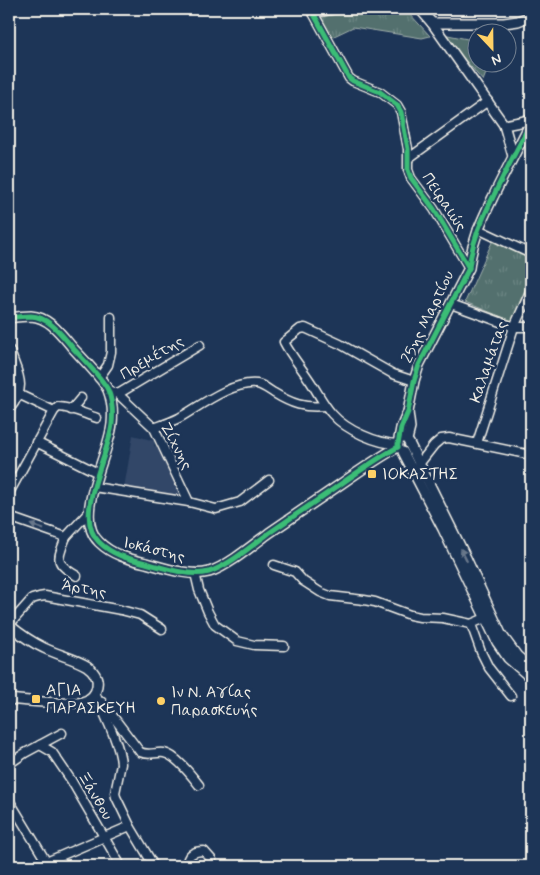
<svg xmlns="http://www.w3.org/2000/svg" width="540" height="875" viewBox="0 0 540 875" font-family="Mynerve,sans-serif">
	<style>
		.built { fill: #304668 }
		.grass { fill: url(#grass-tufts); stroke: #a3b0ab }
		.lines { fill: none; stroke-linecap: round; stroke-linejoin: round }
		.minor-casing { stroke: #f4f1e8; stroke-width: 11 }
		.tertiary-casing { stroke: #f4f1e8; stroke-width: 12 }
		.minor { stroke: #1d3557; stroke-width: 8 }
		.tertiary { stroke: #1d3557; stroke-width: 9 }
		.cycleway-casing { stroke: #1d3557; stroke-width: 8 }
		.cycleway { stroke: #3abd76; stroke-width: 5 }
		.oneway { fill: #68778a }
		.poi-dot { fill: #ffd166; stroke: #1d3557; stroke-width: 2 }
		.labels { text-anchor: middle; dominant-baseline: central; stroke-width: 5; stroke-linejoin: round; paint-order: stroke }
		.street-label { font-size: 16px; fill: #f4f1e8; stroke: #1d3557 }
		.poi-label { font-size: 16px; fill: #f4f1e8; stroke: #1d3557; text-anchor: start }
	</style>
	<defs>
		<pattern id="grass-tufts" width="24" height="20" patternUnits="userSpaceOnUse" patternTransform="scale(1.25)"><rect width="24" height="20" fill="#52706e"/><path d="M3 7l-1-3M5 7V3M7 7l1-3M15 17l-1-3M17 17v-4M19 17l1-3" fill="none" stroke="#6c8583"/></pattern>
	</defs>
	<rect width="100%" height="100%" fill="#1d3557"/>
	<filter id="ink" filterUnits="userSpaceOnUse"><feTurbulence type="fractalNoise" baseFrequency=".02" numOctaves="2"/><feDisplacementMap in="SourceGraphic" scale="10" xChannelSelector="R" yChannelSelector="G"/><feConvolveMatrix kernelMatrix="1 2 1 2 8 2 1 2 1" color-interpolation-filters="sRGB"/></filter>
	<g filter="url(#ink)">
		<polygon class="built" points="133,435 155,441 154,446 161,448 182,492 178,495 124,488"/>
		<g class="grass">
			<polygon points="370,9 403,9 408,12 430,36 422,38 353,27 332,37 322,19 324,16 328,14"/>
			<polygon points="443,34 477,41 478,62 490,63 483,81"/>
			<polygon points="493,240 531,258 531,275 512,321 465,302"/>
		</g>
		<g class="lines">
			<g class="minor-casing">
				<g id="minor">
					<polyline points="311,9 349,78 353,81 380,92 397,105 401,112 408,149 408,170 411,178 434,209 469,268"/>
					<polyline points="313,13 336,9"/>
					<polyline points="409,158 488,101"/>
					<polyline points="478,229 531,254"/>
					<polyline points="451,304 514,327 531,327"/>
					<polyline points="99,378 108,365 111,352 111,317"/>
					<polyline points="108,390 118,394 154,428 189,502"/>
					<polyline points="18,394 54,411"/>
					<polyline points="118,394 200,345"/>
					<polyline points="71,410 81,398"/>
					<path d="M154 428C162 425 171 422 179 418 200 406 232 381 257 384 263 385 269 390 274 393 292 404 304 408 325 406"/>
					<polyline points="36,442 98,473"/>
					<polyline points="477,443 514,327 531,290"/>
					<path d="M398 444C377 444 346 430 332 414 322 403 316 389 308 378 300 366 290 354 284 342L300 329 305 328 340 344 393 374 414 381"/>
					<polyline points="416,468 434,445 441,439 449,438 531,455"/>
					<polyline points="94,487 189,502 216,509 240,502 269,480"/>
					<path d="M9 493 54 411 58 407C71 407 84 414 97 418"/>
					<polyline points="9,517 66,537 89,512"/>
					<path d="M66 537C57 561 54 562 77 576"/>
					<polyline points="274,565 295,572 303,581 320,592 330,596 364,600 375,602 410,615 420,617 443,618 471,624 490,616"/>
					<polyline points="195,573 199,590 208,612 215,625 237,641 254,645 284,646"/>
					<polyline points="471,624 481,652 489,668 511,696"/>
					<polyline points="9,625 32,599 39,597 45,596 121,610 140,615 162,629"/>
					<path d="M95 693C103 712 120 744 121 764L115 793 116 797 130 826 154 866"/>
					<path d="M102 702 140 752C148 756 155 752 164 753 176 755 192 776 199 785"/>
					<polyline points="40,745 52,752 71,780 121,866"/>
					<polyline points="9,764 25,753 62,733"/>
					<polyline points="9,800 49,866"/>
					<polyline points="37,866 130,826"/>
					<path d="M188 866C185 855 194 851 204 851L212 860"/>
				</g>
			</g>
			<g class="tertiary-casing">
				<g id="tertiary">
					<polyline points="420,9 432,23 504,125 513,156"/>
					<polyline points="432,23 504,23 518,21 531,16"/>
					<polyline points="504,125 520,122 531,119"/>
					<path d="M9 318C16 317 24 316 31 316 49 317 61 334 72 347 81 357 103 379 108 390 112 400 113 414 112 424 109 456 72 516 99 542 112 555 129 559 146 563 164 568 191 577 209 572 228 566 253 545 269 533 291 518 313 503 335 488 355 474 376 459 398 447"/>
					<path d="M9 350C17 374 28 386 9 409"/>
					<polyline points="407,440 410,428 408,412"/>
					<polyline points="409,443 466,558 501,634 517,656 531,668"/>
					<path d="M398 444 401 428 408 412 414 381 419 365 469 268C472 240 482 220 494 195 506 170 519 146 531 122"/>
					<polyline points="403,452 443,529 497,642 508,658 531,678"/>
					<path d="M9 625C20 634 31 642 44 648 58 655 74 658 87 666 93 670 99 678 97 686 96 694 90 700 82 702 75 704 67 703 59 703 42 702 25 701 9 699"/>
					<polyline points="9,860 12,866"/>
				</g>
			</g>
			<use href="#minor" class="minor"/>
			<use href="#tertiary" class="tertiary"/>
			<g class="cycleway-casing">
				<g id="cycleway">
					<polyline points="311,9 349,78 353,81 380,92 397,105 401,112 408,149 408,170 411,178 434,209 469,268"/>
					<path d="M9 318C16 317 24 316 31 316 49 317 61 334 72 347 81 357 103 379 108 390 112 400 113 414 112 424 109 456 72 516 99 542 112 555 129 559 146 563 164 568 191 577 209 572 228 566 253 545 269 533 291 518 313 503 335 488 355 474 376 459 398 447"/>
					<path d="M398 444 401 428 408 412 414 381 419 365 469 268C472 240 482 220 494 195 506 170 519 146 531 122"/>
				</g>
			</g>
			<use href="#cycleway" class="cycleway"/>
		</g>
		<defs><path id="oneway-solid" d="M-6-.8H1V-3.2L6.5 0L1 3.2V.8H-6Z" transform="scale(1.25)"/></defs>
		<g class="oneway">
			<use href="#oneway-solid" transform="translate(37 527) rotate(-161)"/>
			<use href="#oneway-solid" transform="translate(464 555) rotate(-116)"/>
		</g>
	</g>
	<g class="poi-dot">
		<rect x="367" y="469" width="10" height="10" rx="2.5"/>
		<rect x="31" y="694" width="10" height="10" rx="2.5"/>
		<circle cx="161" cy="701" r="5"/>
	</g>
	<g class="labels">
		<g class="street-label">
			<text transform="translate(444 202) rotate(56)">Πειραιώς</text>
			<text transform="translate(428 317) rotate(-64)">25ης Μαρτίου</text>
			<text transform="translate(152 358) rotate(-31)">Πρεμέτης</text>
			<text transform="translate(489 362) rotate(-71)">Καλαμάτας</text>
			<text transform="translate(176 446) rotate(62)">Ζίχνης</text>
			<text transform="translate(154 550) rotate(14)">Ιοκάστης</text>
			<text transform="translate(84 589) rotate(10)">Άρτης</text>
			<text transform="translate(95 796) rotate(59)">Ξάνθου</text>
		</g>
		<g class="poi-label">
			<text x="382" y="474">ΙΟΚΑΣΤΗΣ</text>
			<text x="46" y="690">ΑΓΙΑ<tspan x="46" dy="18">ΠΑΡΑΣΚΕΥΗ</tspan></text>
			<text x="171" y="692">Ιν Ν. Αγίας<tspan x="171" dy="18">Παρασκευής</tspan></text>
		</g>
	</g>
	<rect width="540" height="875" fill="none" stroke="#1d3557" stroke-width="30"/>
	<rect x="15" y="15" width="510" height="845" fill="none" stroke="#f4f1e8" stroke-width="2" filter="url(#ink)"/>
	<g transform="translate(492 48) rotate(158)"><circle r="24" fill="#1d3557" stroke="#738091"/>
	<path d="M0-4L9 19L0 12L-9 19Z" fill="#ffd166"/>
	<text y="-8" font-size="14" font-weight="bold" text-anchor="middle" fill="#f4f1e8">N</text>
	</g>
</svg>
